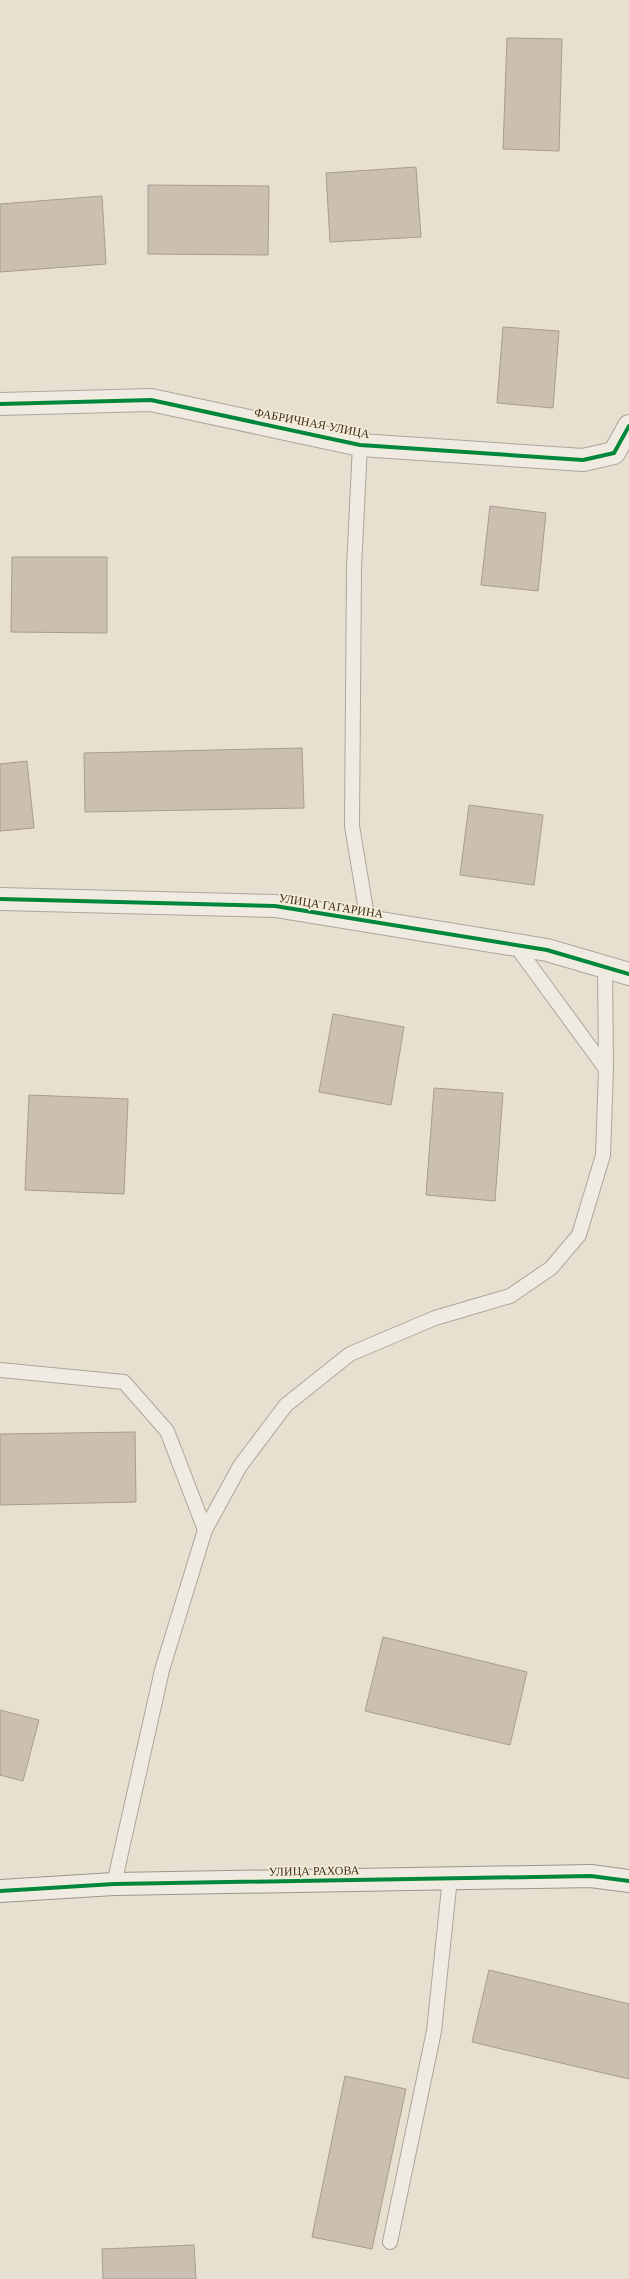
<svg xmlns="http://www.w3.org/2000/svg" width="629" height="2279" viewBox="0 0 629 2279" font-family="'Times New Roman',serif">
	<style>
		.building { fill: #cbbfb2; stroke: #a89c90 }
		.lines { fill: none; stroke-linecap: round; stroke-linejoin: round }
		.lane-casing { stroke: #ada599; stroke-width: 16 }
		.street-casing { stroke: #ada599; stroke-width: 24 }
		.secondary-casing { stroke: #9c958a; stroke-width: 24 }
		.lane { stroke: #efebe3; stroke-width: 14 }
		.street { stroke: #efebe3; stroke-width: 22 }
		.secondary { stroke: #efebe3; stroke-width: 22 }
		.cycleway-casing { stroke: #f7eed8; stroke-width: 6 }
		.cycleway { stroke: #00873e; stroke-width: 4 }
		.labels { text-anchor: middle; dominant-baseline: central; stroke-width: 3; stroke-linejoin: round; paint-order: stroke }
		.street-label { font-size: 12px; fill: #3d2e20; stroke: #f7eed8 }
	</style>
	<rect width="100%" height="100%" fill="#e7e0d1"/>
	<g class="building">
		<polygon points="507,38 562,39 559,151 503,149"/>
		<polygon points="416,167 421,237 330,242 326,173"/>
		<polygon points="148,185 269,186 268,255 148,254"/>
		<polygon points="102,196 106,264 0,272 0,204"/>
		<polygon points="503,327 559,331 553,408 497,403"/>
		<polygon points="490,506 546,513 538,591 481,585"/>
		<polygon points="12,557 107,557 107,633 11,632"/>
		<polygon points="302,748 304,808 85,812 84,753"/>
		<polygon points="27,761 34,828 0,831 0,764"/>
		<polygon points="469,805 543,815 534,885 460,875"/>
		<polygon points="333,1014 404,1027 391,1105 319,1092"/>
		<polygon points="434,1088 503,1093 495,1201 426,1195"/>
		<polygon points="29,1095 128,1099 124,1194 25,1190"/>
		<polygon points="135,1432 136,1502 0,1505 0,1434"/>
		<polygon points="383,1637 527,1672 510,1745 365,1711"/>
		<polygon points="0,1710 39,1720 23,1781 0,1775"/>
		<polygon points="489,1970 629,2004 629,2079 472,2042"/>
		<polygon points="345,2076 406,2089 372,2249 312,2237"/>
		<polygon points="194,2245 196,2279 103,2279 102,2249"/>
	</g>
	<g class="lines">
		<g class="lane-casing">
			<g id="lane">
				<polyline points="360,445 354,568 352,826 368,922"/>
				<polyline points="516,946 606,1069"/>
				<polyline points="0,1370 124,1382 167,1431 205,1530"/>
				<polyline points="114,1884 162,1670 205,1530 240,1466 286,1405 350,1354 435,1318 510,1296 551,1268 579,1235 603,1155 606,1069 605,968"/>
				<polyline points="390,2242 434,2031 450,1878"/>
			</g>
		</g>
		<g class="street-casing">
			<g id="street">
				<polyline points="0,404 151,400 360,445 583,460 614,453 629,426"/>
				<polyline points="0,899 275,906 547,950 629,974"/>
			</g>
		</g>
		<g class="secondary-casing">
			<polyline id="secondary" points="0,1891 114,1884 591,1876 629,1881"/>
		</g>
		<use href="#lane" class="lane"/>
		<use href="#street" class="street"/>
		<use href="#secondary" class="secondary"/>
		<g class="cycleway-casing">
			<g id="cycleway">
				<polyline points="0,404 151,400 360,445 583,460 614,453 629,426"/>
				<polyline points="0,899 275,906 547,950 629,974"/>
				<polyline points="0,1891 114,1884 591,1876 629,1881"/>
			</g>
		</g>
		<use href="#cycleway" class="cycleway"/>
	</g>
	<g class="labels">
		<g class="street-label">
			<text transform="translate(312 423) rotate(11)">ФАБРИЧНАЯ УЛИЦА</text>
			<text transform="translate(331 906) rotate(9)">УЛИЦА ГАГАРИНА</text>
			<text transform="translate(314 1871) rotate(-1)">УЛИЦА РАХОВА</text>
		</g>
	</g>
</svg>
